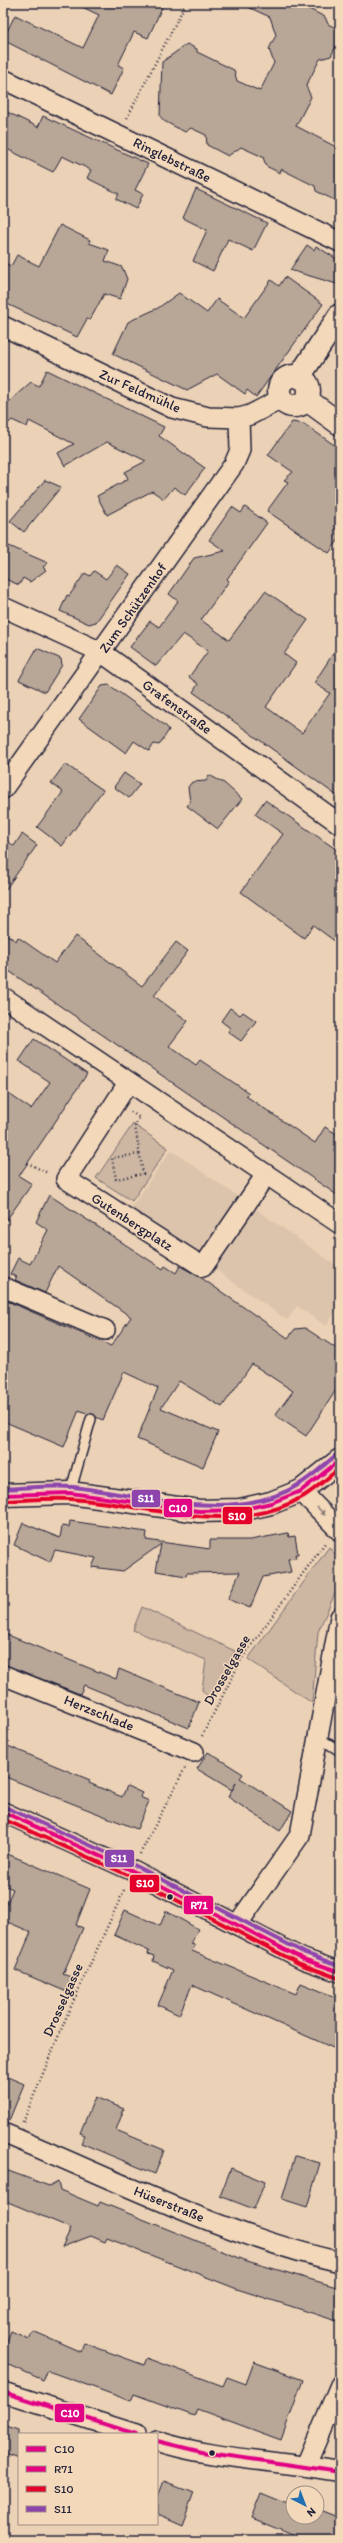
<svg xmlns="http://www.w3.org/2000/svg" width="343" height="2543" viewBox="0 0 343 2543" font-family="Itim,sans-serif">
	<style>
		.built { fill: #dcc4ac }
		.green { fill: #cdb7a3; stroke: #786c6f }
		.building { fill: #b8a697; stroke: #22223b }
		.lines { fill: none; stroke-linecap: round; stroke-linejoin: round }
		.service-casing { stroke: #22223b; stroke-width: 12 }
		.minor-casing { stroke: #22223b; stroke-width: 22 }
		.tertiary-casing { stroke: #22223b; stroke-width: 25 }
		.path { stroke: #22223b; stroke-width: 2.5; stroke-dasharray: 1 3; stroke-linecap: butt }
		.service { stroke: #f3d8ba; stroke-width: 9 }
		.minor { stroke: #f3d8ba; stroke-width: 19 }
		.tertiary { stroke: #f3d8ba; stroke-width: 22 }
		.bus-1-casing { stroke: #f3d8ba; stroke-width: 7 }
		.bus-2-casing { stroke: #f3d8ba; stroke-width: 7 }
		.bus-3-casing { stroke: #f3d8ba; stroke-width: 7 }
		.bus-4-casing { stroke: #f3d8ba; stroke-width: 7 }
		.bus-1 { stroke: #e10585; stroke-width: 4 }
		.bus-2 { stroke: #e5007d; stroke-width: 4 }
		.bus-3 { stroke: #e4002b; stroke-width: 4 }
		.bus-4 { stroke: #8e44ad; stroke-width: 4 }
		.oneway { fill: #8a7d7a }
		.bus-dot { fill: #22223b; stroke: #f3d8ba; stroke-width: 1.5 }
		.labels { text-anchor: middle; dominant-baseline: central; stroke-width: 3; stroke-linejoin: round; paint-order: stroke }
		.street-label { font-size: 14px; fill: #22223b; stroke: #f3d8ba }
		.line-badge { stroke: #f3d8ba; stroke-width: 1.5 }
		.badge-label { font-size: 11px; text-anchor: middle; font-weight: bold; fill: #fff }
	</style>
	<rect width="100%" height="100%" fill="#ebd1b5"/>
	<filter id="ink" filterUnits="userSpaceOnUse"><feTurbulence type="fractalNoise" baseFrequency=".025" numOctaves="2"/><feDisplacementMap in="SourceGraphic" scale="8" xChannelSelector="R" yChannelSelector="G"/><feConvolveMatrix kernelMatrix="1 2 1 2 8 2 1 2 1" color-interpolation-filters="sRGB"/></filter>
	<g filter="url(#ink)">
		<polygon class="built" points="171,1150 340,1268 340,1305 326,1326 297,1306 287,1320 185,1248 121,1222"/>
		<g class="green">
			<polygon points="133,1124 168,1148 132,1201 96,1178"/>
			<polygon points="329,1547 340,1560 340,1582 318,1632 312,1703 248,1659"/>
			<polygon points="142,1607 235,1651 211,1700 202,1690 206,1660 133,1630"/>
		</g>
		<g class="building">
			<polygon points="74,3 164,3 148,38 134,32 118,65 124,68 111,95 3,40 15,15 83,48 99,15"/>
			<polygon points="239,3 297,3 325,17 328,24 340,30 340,38 331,56 320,59 306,86 311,97 296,126 340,149 340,203 316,191 315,186 281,169 280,173 266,166 263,157 241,147 228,156 207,145 206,135 191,128 185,132 164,121 160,116 162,62 187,44 197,49 197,52 234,70 237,81 260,91 274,63 269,49 276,35 270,17"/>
			<polygon points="3,110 38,127 43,116 148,164 135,190 143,194 136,209 116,199 119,194 87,178 91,170 62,156 53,172 3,147"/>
			<polygon points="196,189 267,223 253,251 228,239 213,271 193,261 207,230 183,218"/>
			<polygon points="60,225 90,240 89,243 109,250 105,261 122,267 127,279 120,299 104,294 90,320 87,319 77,337 3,302 3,262 11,266 17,255 39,266"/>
			<polygon points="307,245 314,250 316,246 340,261 340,285 290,270"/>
			<polygon points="285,277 323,304 256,397 247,390 245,394 217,374 187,390 113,354 128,322 158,308 179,293 207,313 217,299 244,318 271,280 279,286"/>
			<polygon points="47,370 164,427 159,436 205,468 185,495 174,487 164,499 152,491 107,515 97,496 128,479 125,472 146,461 107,442 65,466 58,453 74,444 29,421 27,427 12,420 3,428 3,407 31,382 39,386"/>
			<polygon points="292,422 304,424 340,449 340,538 329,553 267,511 288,482 284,480 293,472 268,455"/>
			<polygon points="45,480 61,487 24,532 10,521"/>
			<polygon points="232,507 241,513 245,507 267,523 227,579 229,581 201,620 229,640 265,591 308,620 284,654 296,663 266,707 302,733 330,693 314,683 340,643 340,798 193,692 198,684 189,677 208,651 183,634 156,666 130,647 150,621 159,627 178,601 169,594 194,558 225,551 209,540"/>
			<polygon points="9,546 48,563 43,567 46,570 30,582 23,578 19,585 3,578 3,558"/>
			<polygon points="117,565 130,574 96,622 89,624 60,611 67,595 69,596 85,573 90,576 94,571 106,579"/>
			<polygon points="37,648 61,659 62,665 45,692 19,680"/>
			<polygon points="109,685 166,726 169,730 159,745 154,744 149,751 134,741 126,753 79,719 102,686"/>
			<polygon points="65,764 103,790 62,846 37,827 63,792 51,783"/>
			<polygon points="124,773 140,784 129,798 114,787"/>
			<polygon points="209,775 224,783 242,799 218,829 187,806 190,802 188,787 192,782 206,781"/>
			<polygon points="265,800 340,852 340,945 313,925 304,938 241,892 283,834 255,814"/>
			<polygon points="22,834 37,845 3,893 3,838 14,846"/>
			<polygon points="3,932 16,941 18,937 55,963 75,936 142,986 176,942 188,951 154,996 188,1021 169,1046 196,1065 200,1060 249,1093 246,1096 315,1143 325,1127 340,1136 340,1197 3,967"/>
			<polygon points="230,1008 240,1015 243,1012 256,1021 241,1041 228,1032 230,1028 221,1021"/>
			<polygon points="34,1039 87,1074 19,1176 32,1184 3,1225 3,1090 31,1109 50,1082 19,1061"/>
			<polygon points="49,1195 163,1269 165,1266 176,1273 180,1266 200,1277 288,1338 295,1329 305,1328 340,1351 340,1384 306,1436 275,1415 293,1391 252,1364 222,1407 179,1381 161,1408 218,1432 203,1467 137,1439 158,1388 124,1372 103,1420 79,1410 64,1447 3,1421 3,1311 7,1301 111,1346 131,1317 58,1266 45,1293 15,1280 17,1277 10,1274 18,1258 30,1264 48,1230 36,1222"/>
			<polygon points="70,1521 147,1532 146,1540 210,1549 210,1540 250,1540 288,1533 289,1537 295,1536 298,1554 295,1554 296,1558 288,1559 291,1572 263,1577 250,1608 228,1599 240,1572 187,1573 186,1576 156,1571 161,1544 123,1571 92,1567 96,1558 55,1550 50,1562 14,1545 23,1523 60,1538 62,1526 69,1527"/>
			<polygon points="3,1633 116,1679 119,1669 199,1702 189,1728 84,1685 80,1694 3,1664"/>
			<polygon points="3,1744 90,1780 89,1783 122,1797 127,1786 142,1793 140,1797 149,1801 137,1829 3,1776"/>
			<polygon points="208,1752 243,1774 240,1778 292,1811 280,1831 228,1797 236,1783 232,1790 197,1769"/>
			<polygon points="3,1852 90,1889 76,1925 83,1928 63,1974 73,1978 67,1992 15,1970 31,1932 3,1920 3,1913 13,1889 3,1885"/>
			<polygon points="125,1910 160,1926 166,1911 198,1929 191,1944 195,1945 192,1951 296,1994 301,1983 340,1999 340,2051 192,1985 179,2015 158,2005 173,1970 153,1961 154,1956 148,1954 149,1951 114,1935"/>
			<polygon points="3,2075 24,2084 8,2123 3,2122"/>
			<polygon points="95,2097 124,2109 116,2130 164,2150 155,2174 81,2143 85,2135 80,2133"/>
			<polygon points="295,2156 320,2163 307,2207 282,2199"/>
			<polygon points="231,2168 265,2182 254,2209 220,2196"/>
			<polygon points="3,2169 49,2186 58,2181 60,2190 98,2206 100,2202 247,2261 340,2288 340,2322 237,2289 107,2238 105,2242 91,2236 62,2247 71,2228 3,2200"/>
			<polygon points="11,2331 29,2339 33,2331 81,2352 84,2343 144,2365 147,2358 223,2386 227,2377 246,2384 254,2362 303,2380 281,2440 197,2409 194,2416 134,2394 131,2401 48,2371 43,2380 3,2362 3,2351"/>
			<polygon points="3,2425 19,2430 19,2458 3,2452"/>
			<polygon points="164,2481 194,2493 182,2525 157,2514 157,2499"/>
			<polygon points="261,2493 293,2506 293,2517 317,2517 317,2509 340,2518 340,2531 337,2540 293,2540 295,2536 251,2518"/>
		</g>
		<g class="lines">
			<g class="service-casing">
				<g id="service">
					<polyline points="70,1493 91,1419"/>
					<polyline points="319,1738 340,1751"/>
				</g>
			</g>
			<g class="minor-casing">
				<g id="minor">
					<polyline points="3,79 340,242"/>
					<polyline points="3,326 172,408 208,417 239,418 250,415 281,399"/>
					<polyline points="3,607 101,652 340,824"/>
					<polyline points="3,789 234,464 240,450 239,418"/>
					<polyline points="3,997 340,1224"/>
					<polyline points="128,1083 66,1179 203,1267 265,1176"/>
					<polyline points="3,1287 105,1330"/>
					<polyline points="301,1491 340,1531"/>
					<polyline points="3,1675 194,1752"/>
					<polyline points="3,1812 133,1871 303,1959 340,1972"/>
					<polyline points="237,1925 300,1835 340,1617"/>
					<path d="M3 2133C114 2179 223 2235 340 2262"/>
					<polyline points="3,2392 136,2434"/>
					<path d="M157 2441C215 2460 280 2460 340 2472"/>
					<polyline points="306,2465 340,2385"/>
				</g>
			</g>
			<g class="tertiary-casing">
				<g id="tertiary">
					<circle cx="294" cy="391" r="15"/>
					<polyline points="299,377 340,315"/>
					<polyline points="307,400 340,424"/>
					<polyline points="3,1495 70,1493 199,1511 240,1510 271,1503 301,1491 340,1460"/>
				</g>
			</g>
			<g class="path">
				<polyline points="127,118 186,3"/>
				<polyline points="131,1112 140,1118"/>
				<polyline points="139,1154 112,1158 116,1179 143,1174 135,1126 139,1118"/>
				<polyline points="27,1163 48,1173"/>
				<polyline points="202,1736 242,1658 325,1543"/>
				<polyline points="140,1854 185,1768"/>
				<polyline points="23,2122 68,2013 125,1888"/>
			</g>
			<use href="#service" class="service"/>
			<use href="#minor" class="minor"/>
			<use href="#tertiary" class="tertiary"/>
			<g class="bus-1-casing">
				<g id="bus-1">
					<polyline points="3,1495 70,1493 199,1511 240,1510 271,1503 301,1491 340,1460"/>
					<polyline points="3,2392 136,2434"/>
					<polyline points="157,2441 202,2452 340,2472"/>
				</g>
			</g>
			<g class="bus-2-casing">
				<polyline id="bus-2" points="3,1812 133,1871 303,1959 340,1972"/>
			</g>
			<g class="bus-3-casing">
				<g id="bus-3">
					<path d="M3 1501C25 1500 48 1498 70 1499 145 1503 234 1539 304 1496 317 1488 328 1477 340 1468"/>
					<polyline points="3,1819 130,1876 300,1964 338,1978"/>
				</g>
			</g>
			<g class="bus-4-casing">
				<g id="bus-4">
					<path d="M3 1489C26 1488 50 1485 73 1487 141 1495 235 1524 298 1485 312 1477 324 1465 336 1455"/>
					<polyline points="5,1807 136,1866 305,1953 340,1966"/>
				</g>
			</g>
			<use href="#bus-1" class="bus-1"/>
			<use href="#bus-2" class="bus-2"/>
			<use href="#bus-3" class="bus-3"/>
			<use href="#bus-4" class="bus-4"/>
		</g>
		<defs><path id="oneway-solid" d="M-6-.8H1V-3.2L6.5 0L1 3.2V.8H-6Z"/></defs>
		<use class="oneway" href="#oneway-solid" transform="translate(321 1511) rotate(46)"/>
	</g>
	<g class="bus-dot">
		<circle cx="170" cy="1897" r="3.5"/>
		<circle cx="212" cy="2453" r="3.5"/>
	</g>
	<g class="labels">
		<g class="street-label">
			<text transform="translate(172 160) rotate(26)">Ringlebstraße</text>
			<text transform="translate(140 391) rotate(24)">Zur Feldmühle</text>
			<text transform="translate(133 608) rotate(-55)">Zum Schützenhof</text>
			<text transform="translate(177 707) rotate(36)">Grafenstraße</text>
			<text transform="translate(132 1222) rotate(33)">Gutenbergplatz</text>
			<text transform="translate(227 1670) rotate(-60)">Drosselgasse</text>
			<text transform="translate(99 1713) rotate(22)">Herzschlade</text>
			<text transform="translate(63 2000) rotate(-66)">Drosselgasse</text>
			<text transform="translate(169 2204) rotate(22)">Hüserstraße</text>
		</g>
	</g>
	<g class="line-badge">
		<rect x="131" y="1489" width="30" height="19" rx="4" fill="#8e44ad"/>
		<rect x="163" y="1498" width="30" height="20" rx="4" fill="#e10585"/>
		<rect x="222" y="1506" width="31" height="19" rx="4" fill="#e4002b"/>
		<rect x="104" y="1849" width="31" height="19" rx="4" fill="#8e44ad"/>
		<rect x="129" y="1874" width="31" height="19" rx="4" fill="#e4002b"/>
		<rect x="183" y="1895" width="31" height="20" rx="4" fill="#e5007d"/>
		<rect x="54" y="2403" width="31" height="20" rx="4" fill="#e10585"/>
	</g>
	<g class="badge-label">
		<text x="146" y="1502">S11</text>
		<text x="178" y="1512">C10</text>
		<text x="237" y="1520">S10</text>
		<text x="119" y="1862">S11</text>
		<text x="145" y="1887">S10</text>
		<text x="199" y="1909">R71</text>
		<text x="70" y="2417">C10</text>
	</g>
	<rect width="343" height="2543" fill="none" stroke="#f3d8ba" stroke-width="16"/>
	<rect x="8" y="8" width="327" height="2527" fill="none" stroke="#22223b" stroke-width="1.5" filter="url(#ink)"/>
	<rect x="18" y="2433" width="140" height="92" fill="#f3d8ba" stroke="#9f8f87"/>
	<rect x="26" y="2446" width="20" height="6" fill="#e10585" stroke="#9f8f87"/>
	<text x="54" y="2453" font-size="12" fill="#22223b">C10</text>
	<rect x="26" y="2466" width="20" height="6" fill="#e5007d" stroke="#9f8f87"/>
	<text x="54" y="2473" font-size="12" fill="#22223b">R71</text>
	<rect x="26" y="2486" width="20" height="6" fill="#e4002b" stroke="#9f8f87"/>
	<text x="54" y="2493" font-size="12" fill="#22223b">S10</text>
	<rect x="26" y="2506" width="20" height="6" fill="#8e44ad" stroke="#9f8f87"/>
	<text x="54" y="2513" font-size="12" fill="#22223b">S11</text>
	<g transform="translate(305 2505) rotate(138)"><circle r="19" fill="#f3d8ba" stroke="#9f8f87"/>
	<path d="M0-3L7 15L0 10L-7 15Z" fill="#1f6fb2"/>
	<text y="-6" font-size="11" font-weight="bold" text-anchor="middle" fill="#22223b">N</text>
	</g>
</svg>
